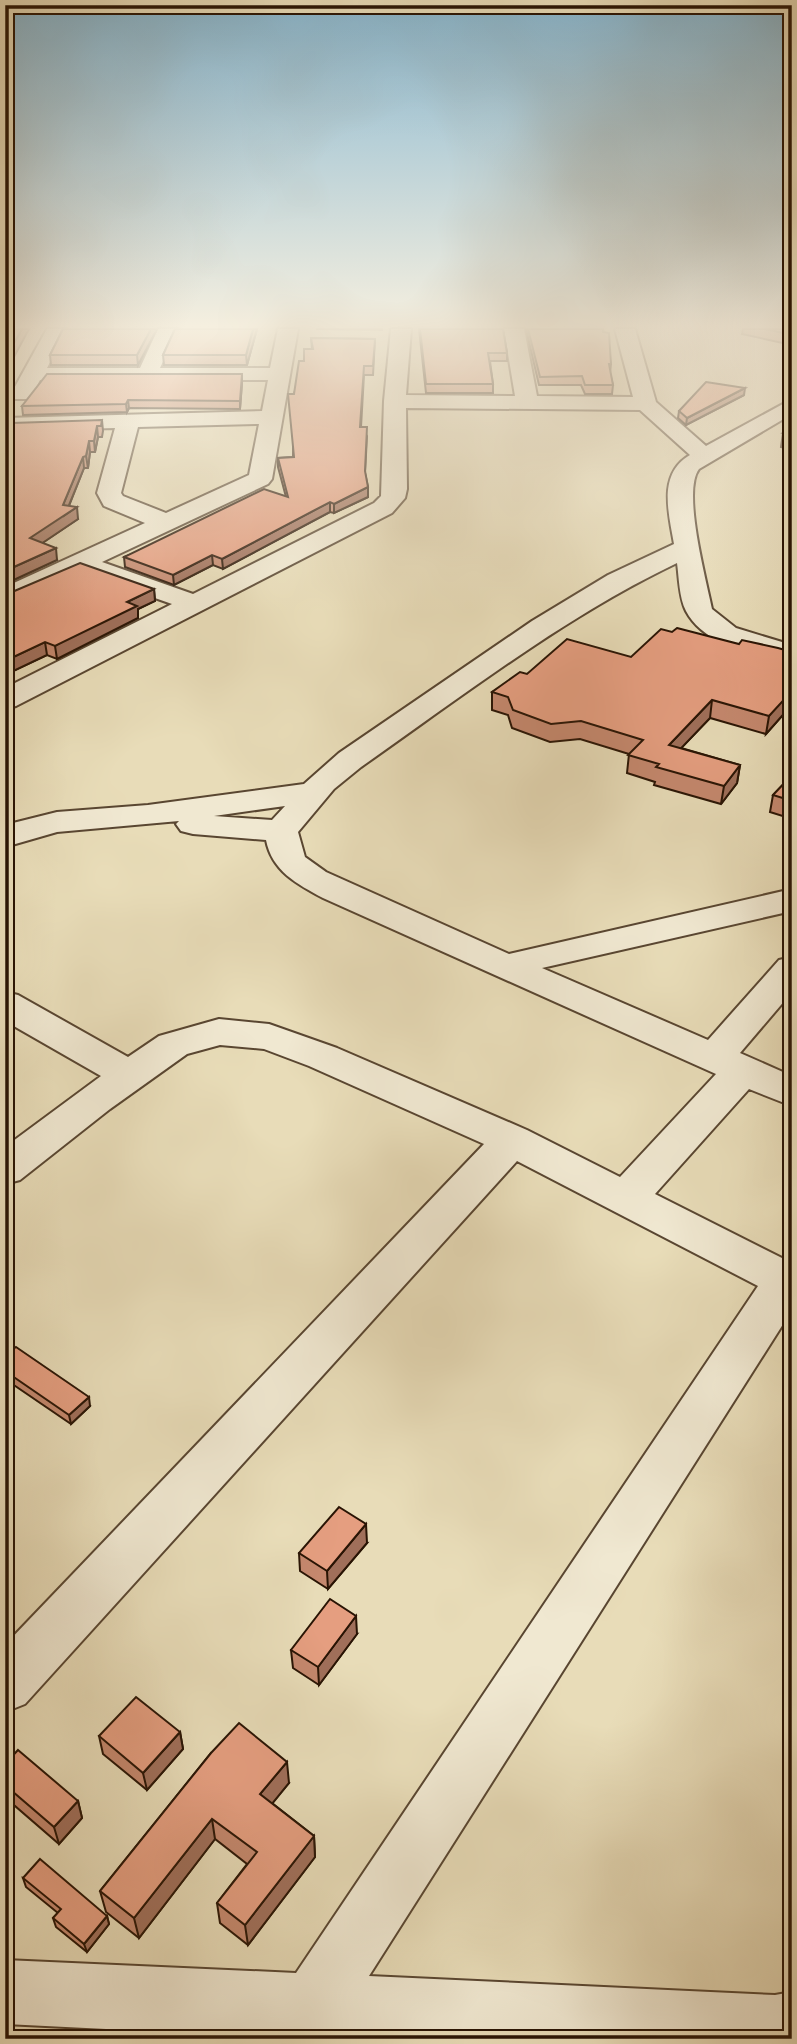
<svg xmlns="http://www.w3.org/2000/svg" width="797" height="2044" viewBox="0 0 797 2044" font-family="Vollkorn,serif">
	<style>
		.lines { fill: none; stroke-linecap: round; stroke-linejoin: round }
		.minor-casing { stroke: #594631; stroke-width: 4 }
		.minor { fill: #f0e8d1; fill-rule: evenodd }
		.wall { fill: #c5886e; stroke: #291404; stroke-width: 2 }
		.shaded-wall { fill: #a06f5a; stroke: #291404; stroke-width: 2 }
		.building { fill: #e59e80; stroke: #291404; stroke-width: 2 }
	</style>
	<rect width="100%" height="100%" fill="#e8dcb8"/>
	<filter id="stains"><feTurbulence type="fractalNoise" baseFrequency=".00286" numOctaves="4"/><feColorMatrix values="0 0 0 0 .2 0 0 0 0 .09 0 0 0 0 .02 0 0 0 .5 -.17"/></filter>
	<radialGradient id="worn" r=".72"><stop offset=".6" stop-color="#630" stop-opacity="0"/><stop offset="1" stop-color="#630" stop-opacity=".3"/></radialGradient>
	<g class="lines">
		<g class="minor-casing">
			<path id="minor" d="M47 329H67L47 368H140L158 329H178L160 368H270L278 329H298L272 479 268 484 102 562 193 594 374 503 381 496 384 401 391 329H411L406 395 515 396 504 329H524L537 396 633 397 615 329H635L656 402 706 446 792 399V414L699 469C682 491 706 579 712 609L736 628 792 645V662C756 654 705 647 686 611 679 598 679 577 677 563 564 617 464 695 361 767L334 789 298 832 305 857 326 872 509 954 792 889V911L542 968 708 1040 779 960 792 957V992L740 1053 792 1076V1106L749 1089 655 1194 792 1263V1310L369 1976 775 1995 792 1992V2039H308L5 2024V1960L296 1973 758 1286 517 1161 25 1704 5 1712V1645L484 1144 309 1066 264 1049 220 1045 187 1054 110 1109 20 1180 5 1184V1147L101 1076 5 1021V992L18 995 128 1057 159 1036 219 1019 269 1024 337 1048 527 1130 620 1177 716 1074 323 898C297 884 272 871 266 840L193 834 181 831 176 824 179 821 57 832 5 847V825L57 812 148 805 304 784 339 753 532 621 608 575 674 544C669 514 657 474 690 455L640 410 406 408 407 489 405 498 392 513 16 706 5 709V688L172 604 81 572 5 605V587L145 523 104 506 97 493 115 428 7 431 5 418 262 411 268 380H40L30 399H14L11 394ZM259 424 249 475 166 513 123 496 121 493 138 427ZM285 806 272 820 214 816Z"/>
		</g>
		<use href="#minor" class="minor"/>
	</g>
	<g class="wall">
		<polygon points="5,329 8,368 5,368"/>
		<polygon points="63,329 157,329 138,365 51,365 50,355"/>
		<polygon points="175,329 257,329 247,365 164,365 163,355"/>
		<polygon points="316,329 382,329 382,330"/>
		<polygon points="419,329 503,329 507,353 507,361 490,361 493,384 493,393 426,393"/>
		<polygon points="526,329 603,329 611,364 610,373 613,385 612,394 585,394 581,385 539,385"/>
		<polygon points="743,329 792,329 792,345 742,334"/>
		<polygon points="311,338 375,339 373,375 364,375 361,427 367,436 365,473 368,487 368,497 334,513 330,512 223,569 213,565 174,585 125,567 124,557 286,497 278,467 278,458 293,457 294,394 304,361 312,349"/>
		<polygon points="242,383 240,409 129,408 127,412 23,415 22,406"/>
		<polygon points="744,395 686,425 678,418 679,411"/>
		<polygon points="102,420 103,431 102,437 98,437 95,452 90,452 88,468 84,468 69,506 78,519 42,543 57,560 5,584 5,460 8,453 7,453 6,442"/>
		<polygon points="792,429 792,450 781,447 783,433"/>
		<polygon points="154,589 155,601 138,609 138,618 57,659 47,655 5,675 5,595"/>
		<polygon points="631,657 791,700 789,708 766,734 710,718 681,748 740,765 737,783 721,804 654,785 655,782 627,773 629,754 580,739 550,742 512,728 508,715 492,710 492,692 527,674"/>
		<polygon points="792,775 792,819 770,812 773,795"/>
		<polygon points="5,1355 90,1406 71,1424 5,1379"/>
		<polygon points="367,1543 328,1589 300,1571 299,1553"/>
		<polygon points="357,1634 319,1685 293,1668 291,1650"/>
		<polygon points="180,1732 183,1749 147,1790 103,1754 99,1736"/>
		<polygon points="211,1753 289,1783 272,1803 314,1836 315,1857 248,1945 220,1923 217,1903 247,1864 215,1839 139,1938 106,1912 100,1891"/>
		<polygon points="5,1764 78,1801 82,1818 59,1844 8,1800 9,1803 5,1807"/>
		<polygon points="23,1878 107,1916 109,1924 87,1952 56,1927 53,1918 58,1913 26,1887"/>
	</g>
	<g class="shaded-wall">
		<polygon points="22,329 29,329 8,368 6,357"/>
		<polygon points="151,329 157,329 138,365 137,355"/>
		<polygon points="253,329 257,329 247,365 246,355"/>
		<polygon points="242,374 242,383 240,409 240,401"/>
		<polygon points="745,388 744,395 686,425 687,418"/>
		<polygon points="128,400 129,408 127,412 126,404"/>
		<polygon points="97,426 98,437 95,452 94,441"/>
		<polygon points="89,441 90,452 88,468 86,456"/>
		<polygon points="83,457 84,468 65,515 77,507 78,519 32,550 30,538 63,505"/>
		<polygon points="368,487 368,497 334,513 334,504"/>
		<polygon points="330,502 330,512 223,569 222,559"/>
		<polygon points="56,548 57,560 5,584 5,571"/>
		<polygon points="212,555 213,565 174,585 173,575"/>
		<polygon points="154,589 155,601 138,609 138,618 57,659 55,646 127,602"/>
		<polygon points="45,642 47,655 5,675 5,661"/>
		<polygon points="792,684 792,699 789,708 766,734 769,716 787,689"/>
		<polygon points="712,700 710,718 667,763 669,745"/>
		<polygon points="740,765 737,783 721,804 724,786"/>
		<polygon points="89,1397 90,1406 71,1424 69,1415"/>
		<polygon points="366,1524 367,1543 328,1589 327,1571"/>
		<polygon points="356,1616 357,1634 319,1685 318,1667"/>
		<polygon points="180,1732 183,1749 147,1790 143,1773"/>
		<polygon points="287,1762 289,1783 263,1815 260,1794"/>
		<polygon points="5,1792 9,1803 5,1807"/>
		<polygon points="78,1801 82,1818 59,1844 54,1827"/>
		<polygon points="212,1819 215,1839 139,1938 134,1918"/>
		<polygon points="314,1836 315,1857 248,1945 245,1925"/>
		<polygon points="107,1916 109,1924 87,1952 84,1944"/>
	</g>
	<g class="building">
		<polygon points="5,329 22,329 6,357 5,357"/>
		<polygon points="63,329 151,329 137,355 50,355"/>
		<polygon points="175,329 253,329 246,355 163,355"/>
		<polygon points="420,329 503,329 507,353 488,353 493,384 426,384"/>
		<polygon points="528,329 603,329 603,332 609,333 611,364 609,364 613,385 585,385 582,376 540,377"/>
		<polygon points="765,329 792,329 792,335"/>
		<polygon points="311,338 375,339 373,366 364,366 360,427 367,427 365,471 368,487 334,504 330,502 222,559 212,555 173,575 124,557 264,489 288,497 278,458 294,457 288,394 294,394 299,361 304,361 304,349 313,349"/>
		<polygon points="47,374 242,374 240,401 128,400 126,404 22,406"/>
		<polygon points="706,382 745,388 687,418 679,411"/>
		<polygon points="102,420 101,426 97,426 94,441 89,441 86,456 83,457 63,505 77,507 30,538 56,548 5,571 5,460 13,442 6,442 12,423"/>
		<polygon points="792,429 792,436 783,433"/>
		<polygon points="80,563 154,589 127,602 137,606 55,646 45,642 5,661 5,595"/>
		<polygon points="677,628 739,644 742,640 778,648 792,652 792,684 787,689 792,691 769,716 712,700 669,745 740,765 724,786 656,767 659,764 628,755 643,740 581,721 551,724 513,710 508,697 492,692 520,672 527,674 567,639 631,657 661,629 672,632"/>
		<polygon points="792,775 792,801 773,795"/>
		<polygon points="16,1347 89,1397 69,1415 5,1371 5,1355"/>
		<polygon points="339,1507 366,1524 327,1571 299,1553"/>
		<polygon points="330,1599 356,1616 318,1667 291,1650"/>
		<polygon points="136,1697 180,1732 143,1773 99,1736"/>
		<polygon points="239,1723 287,1762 260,1794 314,1836 245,1925 217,1903 257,1852 212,1819 134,1918 100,1891 211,1753"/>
		<polygon points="18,1750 78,1801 54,1827 5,1785 5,1764"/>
		<polygon points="40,1859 107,1916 84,1944 53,1918 61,1909 23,1878"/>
	</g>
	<linearGradient id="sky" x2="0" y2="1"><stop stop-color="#87b7d1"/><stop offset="0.53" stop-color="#f5efdf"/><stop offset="1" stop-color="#f5efdf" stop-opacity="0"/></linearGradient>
	<rect width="797" height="615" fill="url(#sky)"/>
	<rect width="797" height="2044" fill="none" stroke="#e8dcb8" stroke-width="28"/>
	<rect x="7" y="7" width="783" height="2030" fill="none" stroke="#291404" stroke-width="3.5"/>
	<rect x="14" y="14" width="769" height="2016" fill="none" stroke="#291404" stroke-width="2"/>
	<rect width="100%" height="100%" filter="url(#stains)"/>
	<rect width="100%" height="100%" fill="url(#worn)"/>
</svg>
